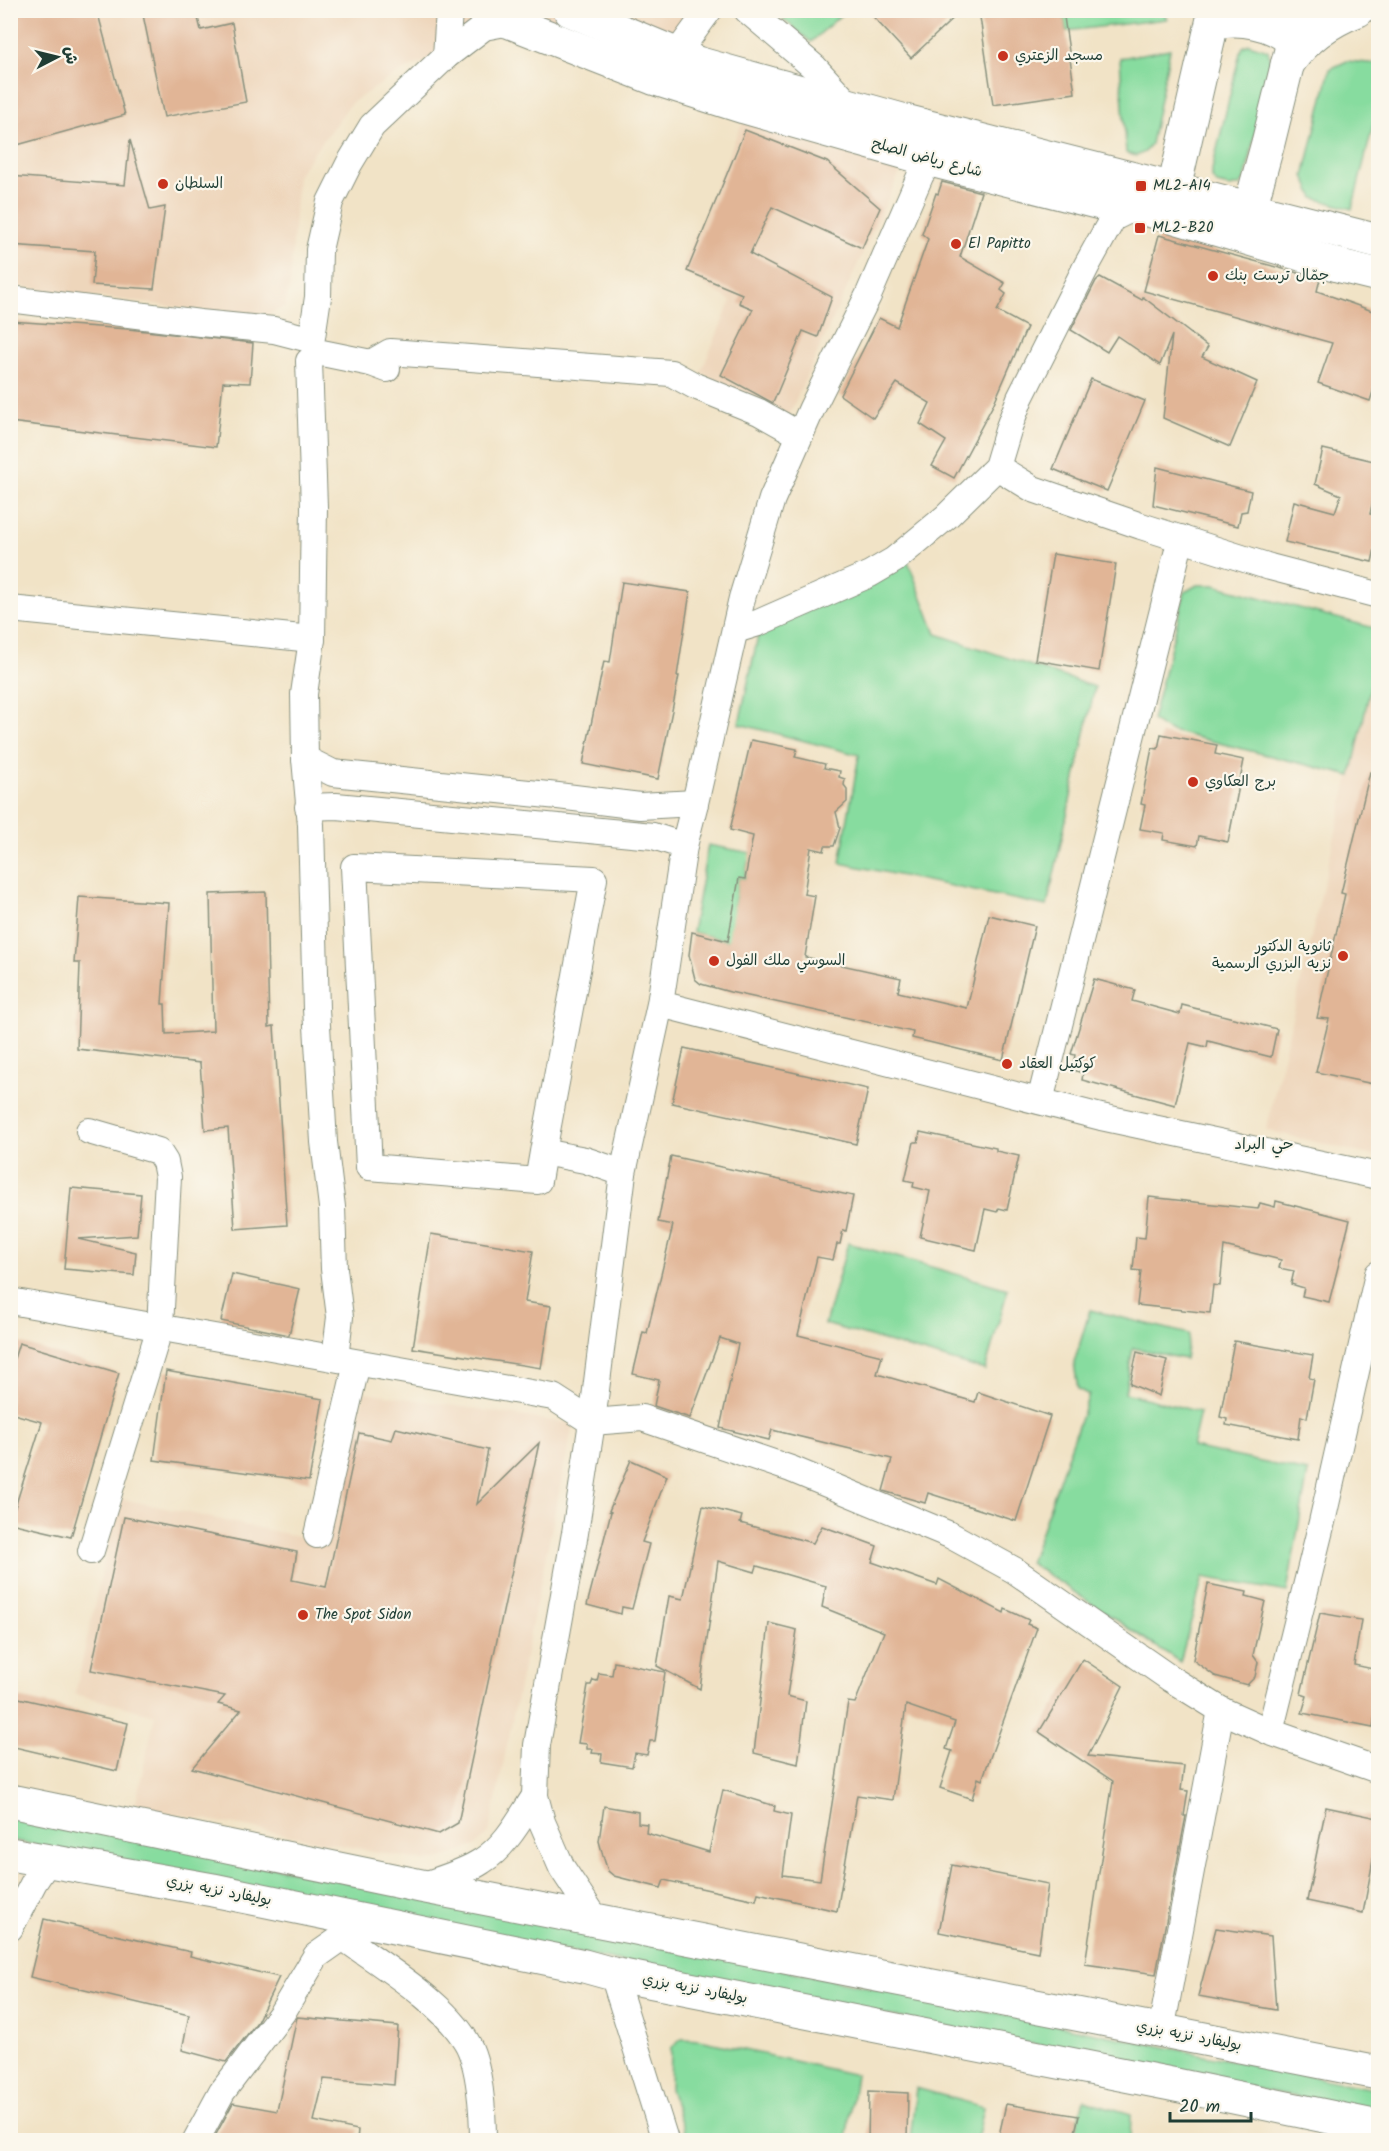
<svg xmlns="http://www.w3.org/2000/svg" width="1389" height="2151" viewBox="0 0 1389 2151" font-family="Kalam,'Playpen Sans Arabic',sans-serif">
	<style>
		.built { fill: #eed6bb }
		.green { fill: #87dc9f; stroke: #538c6a; stroke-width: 1.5 }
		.building { fill: #e1b596 }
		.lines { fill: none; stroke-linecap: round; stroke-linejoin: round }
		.street-casing { stroke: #88907d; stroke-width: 28 }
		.primary-casing { stroke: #88907d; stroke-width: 35 }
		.highway-casing { stroke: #88907d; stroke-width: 35 }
		.street { stroke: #fff; stroke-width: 26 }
		.primary { stroke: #fff; stroke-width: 33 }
		.highway { stroke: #fff; stroke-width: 33 }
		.poi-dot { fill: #c8321e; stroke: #fbf7ec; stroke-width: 2 }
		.labels { text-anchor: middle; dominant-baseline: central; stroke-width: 4.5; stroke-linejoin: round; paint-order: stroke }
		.poi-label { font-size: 15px; fill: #1f3d34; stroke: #fbf7ec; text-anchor: start }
		.street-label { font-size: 15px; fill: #1f3d34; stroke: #fbf7ec }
		.neighbourhood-label { font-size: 16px; fill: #1f3d34; stroke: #fbf7ec }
	</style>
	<rect width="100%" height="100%" fill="#fbf7ec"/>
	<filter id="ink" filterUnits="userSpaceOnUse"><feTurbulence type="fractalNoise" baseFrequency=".0167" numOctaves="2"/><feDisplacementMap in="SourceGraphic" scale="12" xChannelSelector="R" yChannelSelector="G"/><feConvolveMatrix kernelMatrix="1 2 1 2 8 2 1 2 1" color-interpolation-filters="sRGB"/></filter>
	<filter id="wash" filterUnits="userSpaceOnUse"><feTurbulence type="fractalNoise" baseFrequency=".008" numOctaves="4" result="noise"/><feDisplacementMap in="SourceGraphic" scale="24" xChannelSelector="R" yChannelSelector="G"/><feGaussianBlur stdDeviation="1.35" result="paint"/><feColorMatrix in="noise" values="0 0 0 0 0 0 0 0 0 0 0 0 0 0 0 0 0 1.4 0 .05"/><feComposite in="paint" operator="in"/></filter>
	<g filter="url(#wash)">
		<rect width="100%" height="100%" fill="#f1e3c6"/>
		<g class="built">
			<polygon points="11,11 692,11 690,19 661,40 495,34 401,71 351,103 298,174 290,284 285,307 259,318 11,285"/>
			<polygon points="745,119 902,168 787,419 701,372 731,301 681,270 738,132"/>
			<polygon points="1378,652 1378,1157 1266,1130"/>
			<polygon points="365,1392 573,1424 489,1833 475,1846 441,1859 425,1861 135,1806 155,1715 75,1694 118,1498 325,1542"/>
		</g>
		<g class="green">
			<polygon points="774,11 845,11 811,42"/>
			<polygon points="972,11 1023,11 959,22"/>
			<polygon points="1063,11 1163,11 1167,19 1066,31"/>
			<polygon points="1249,44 1268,50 1270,59 1270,67 1245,179 1240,185 1229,187 1217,184 1212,178 1212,170 1240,53 1243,47"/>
			<polygon points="1170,49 1151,144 1145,152 1136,156 1126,153 1120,58"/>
			<polygon points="1347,61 1378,64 1378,106 1352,209 1314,198 1304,176 1330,69"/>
			<polygon points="907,559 936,634 1095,687 1047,906 840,863 859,755 739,724 759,631"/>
			<polygon points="1197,585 1214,585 1378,629 1378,652 1351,776 1167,730 1152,720 1185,592"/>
			<polygon points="708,845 773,857 771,866 748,862 745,879 739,878 734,907 741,944 692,932"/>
			<polygon points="848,1243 1008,1289 985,1370 825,1324"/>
			<polygon points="1090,1310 1189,1334 1185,1359 1133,1348 1125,1393 1200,1412 1192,1447 1308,1472 1287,1592 1203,1577 1180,1662 1030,1563 1089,1395 1078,1389 1074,1363"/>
			<polygon points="10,1814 1378,2090 1378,2113 11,1840"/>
			<polygon points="682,2039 700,2040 856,2075 846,2140 687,2140 670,2089 671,2048"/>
			<polygon points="916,2088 984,2107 977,2140 910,2140"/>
			<polygon points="1084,2100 1131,2114 1130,2140 1073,2140"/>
		</g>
		<g id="blocks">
			<g class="building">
				<polygon points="10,10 97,10 125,115 10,147"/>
				<polygon points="142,10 196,10 201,30 232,23 246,102 164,117"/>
				<polygon points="867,10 962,10 911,58"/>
				<polygon points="1023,10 1063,10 1075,93 993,105 980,17"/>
				<polygon points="745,130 827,162 880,208 862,248 772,207 750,254 832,297 818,337 803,331 773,403 721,375 753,309 739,303 742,294 687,271"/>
				<polygon points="130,140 150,210 165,207 154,289 92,285 95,251 10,245 10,176 125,185"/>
				<polygon points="942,182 981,192 960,257 1005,283 1001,290 1006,294 997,311 1027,327 993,405 954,478 932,466 946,441 920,424 930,403 897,383 873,418 840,395 879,318 897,327 928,239 922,234 936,193 938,194"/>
				<polygon points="1159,235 1320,279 1317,291 1378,313 1378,376 1370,401 1318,383 1332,343 1144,291"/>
				<polygon points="1100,277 1142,300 1143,297 1208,347 1202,357 1257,382 1230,447 1163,418 1172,335 1160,365 1117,336 1107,352 1071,330 1096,281"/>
				<polygon points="10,321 128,329 253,343 250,383 223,382 216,447 10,422"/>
				<polygon points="1091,379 1145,401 1107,491 1053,469"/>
				<polygon points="1323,449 1378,462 1378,478 1370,514 1378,516 1378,536 1372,562 1285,542 1294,501 1335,512 1341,495 1315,484"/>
				<polygon points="1157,467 1251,491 1247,511 1241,512 1238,526 1153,505"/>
				<polygon points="1053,554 1116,564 1099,671 1035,660"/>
				<polygon points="622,582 690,592 677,676 679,676 658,779 583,764 604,661 610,662"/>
				<polygon points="1161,734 1217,745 1215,754 1244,760 1228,842 1199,836 1197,846 1163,840 1164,833 1140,829 1145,805 1141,804 1152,748 1158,749"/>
				<polygon points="751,740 797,749 795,757 825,764 824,768 840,771 839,777 845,779 844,785 847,789 847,802 836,812 840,828 834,846 825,846 824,851 811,848 804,894 815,896 805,957 901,978 898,992 967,1008 989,915 1035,926 1003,1060 912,1038 913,1032 730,992 701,984 695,979 689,955 692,932 728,941 739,878 745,879 753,836 730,830"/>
				<polygon points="1370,772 1378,773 1378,1085 1316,1072 1329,1019 1317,1018 1345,894 1341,893"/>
				<polygon points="266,892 269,1027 274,1026 287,1225 235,1229 228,1128 205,1130 200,1063 77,1049 80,963 74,963 79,897 169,903 162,1004 165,1004 166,1034 213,1031 210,894"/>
				<polygon points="1094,979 1135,990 1132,1001 1180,1014 1182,1005 1277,1029 1271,1057 1208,1041 1207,1047 1190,1043 1175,1105 1082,1080 1083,1073 1072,1070 1075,1055 1071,1054"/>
				<polygon points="684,1048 868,1089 856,1144 672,1103"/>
				<polygon points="920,1132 996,1148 996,1151 1019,1156 1007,1210 999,1208 997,1212 985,1209 976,1250 920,1237 930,1191 913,1187 914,1182 905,1180 914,1142 918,1142"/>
				<polygon points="671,1156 853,1196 846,1231 843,1230 840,1244 837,1244 833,1260 817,1257 798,1335 882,1356 877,1374 975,1402 978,1392 1050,1416 1016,1521 928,1493 925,1503 883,1491 892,1459 772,1430 769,1440 720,1428 738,1344 720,1338 690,1418 654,1406 659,1380 633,1374 643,1332 647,1333 673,1225 658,1222"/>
				<polygon points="71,1188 141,1194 137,1235 78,1239 136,1252 134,1275 64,1269"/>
				<polygon points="1149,1197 1258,1209 1260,1203 1275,1207 1276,1201 1350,1220 1329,1302 1302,1296 1304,1288 1291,1284 1294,1271 1279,1268 1281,1260 1224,1246 1220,1286 1213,1285 1210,1313 1137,1305 1141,1271 1133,1270 1136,1237 1145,1238"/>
				<polygon points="431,1234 533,1251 525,1302 551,1306 541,1368 413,1348"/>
				<polygon points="232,1274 300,1289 289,1335 221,1321"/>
				<polygon points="1234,1341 1313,1355 1309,1378 1314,1379 1307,1418 1301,1416 1298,1439 1226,1425 1227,1419 1220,1417"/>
				<polygon points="19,1343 119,1373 71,1537 10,1523 42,1422 10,1413 10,1371"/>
				<polygon points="1137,1352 1167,1360 1159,1396 1130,1384"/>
				<polygon points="166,1371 323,1399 309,1481 154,1460"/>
				<polygon points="396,1428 488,1450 477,1504 539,1443 458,1823 439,1834 192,1768 241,1710 218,1704 225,1696 91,1670 124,1517 297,1552 292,1580 326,1587 359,1433 392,1440"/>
				<polygon points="631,1460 667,1476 642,1542 649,1544 632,1609 622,1607 621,1614 587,1605 611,1512 609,1511"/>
				<polygon points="703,1506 742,1516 740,1523 813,1543 822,1526 877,1546 872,1562 937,1585 939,1579 1004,1613 1005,1609 1029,1620 1027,1624 1037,1628 982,1780 978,1778 972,1799 940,1788 952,1751 946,1749 955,1722 906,1705 893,1800 857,1795 837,1911 758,1893 756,1900 664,1880 661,1888 614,1876 608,1871 603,1856 599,1841 604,1806 638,1812 638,1823 647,1824 646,1833 709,1852 723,1790 775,1806 774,1811 791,1815 783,1875 820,1880 848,1702 855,1703 884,1632 822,1607 826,1586 757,1566 755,1572 718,1561 700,1689 657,1666 669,1596 683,1599"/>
				<polygon points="1208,1584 1247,1592 1246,1596 1265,1601 1253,1655 1258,1662 1255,1677 1247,1685 1215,1676 1193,1660"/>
				<polygon points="1320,1613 1361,1620 1354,1665 1378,1670 1378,1696 1373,1727 1302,1713 1307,1696 1301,1694"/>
				<polygon points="769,1623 797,1630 787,1696 806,1701 798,1764 754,1753"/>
				<polygon points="1083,1659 1123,1686 1088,1756 1184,1766 1181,1790 1188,1791 1184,1816 1186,1816 1156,1974 1085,1964 1113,1781 1039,1732"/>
				<polygon points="614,1662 665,1672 655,1741 650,1741 647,1755 635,1753 632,1767 601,1762 602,1754 592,1753 593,1749 587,1749 587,1744 578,1743 588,1685 591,1685 593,1680 597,1681 599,1673 612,1675"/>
				<polygon points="10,1696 128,1723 117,1771 10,1746"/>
				<polygon points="1326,1807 1378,1818 1378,1834 1363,1913 1307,1901"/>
				<polygon points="952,1865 1048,1884 1038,1952 939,1932"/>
				<polygon points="44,1919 191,1952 190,1956 279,1977 257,2022 226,2062 182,2050 189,2015 30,1977"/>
				<polygon points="1216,1928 1271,1936 1276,2010 1198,1996"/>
				<polygon points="297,2017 398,2026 394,2085 324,2079 314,2121 358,2130 357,2140 213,2140 233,2103 277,2111"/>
				<polygon points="869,2091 908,2093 907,2140 868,2140"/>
				<polygon points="1006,2104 1079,2116 1073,2140 998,2140"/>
			</g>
		</g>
	</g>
	<g filter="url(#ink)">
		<use href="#blocks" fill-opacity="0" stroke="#88907d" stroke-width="1.5"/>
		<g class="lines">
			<g class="street-casing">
				<g id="street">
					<polyline points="747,10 815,68 849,105"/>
					<polyline points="676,55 709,10"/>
					<polyline points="446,56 449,10"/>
					<polyline points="10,299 200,323 274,330 305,338"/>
					<polyline points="312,337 318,297 319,250 330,202 349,164 372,126 446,56 484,27 510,22"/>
					<polyline points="322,353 371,363 387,369"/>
					<polyline points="309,361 314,507 312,639 304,694 305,759 311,825 316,1009 324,1142 332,1207 334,1269 340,1317 335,1358"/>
					<polyline points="371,363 390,352 671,373 695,386 759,412 800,435"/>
					<polyline points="997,467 1033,489 1141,526 1270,567 1378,595"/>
					<polyline points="10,609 312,639"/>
					<polyline points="735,630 758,623 870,574 894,560 946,517 997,467 1009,427 1020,398 1087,265 1113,218 1135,207"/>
					<polyline points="305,759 333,773 558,796 640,806 695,803"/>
					<polyline points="308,807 336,806 653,836 684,846"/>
					<polyline points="660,1004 1101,1117 1378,1176"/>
					<polyline points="1040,1101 1181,538"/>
					<polyline points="89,1131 158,1151 165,1162 168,1177 160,1327 91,1551"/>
					<polyline points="543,1152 538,1181 369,1167 354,867 594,879 543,1152 585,1160 623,1173"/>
					<polyline points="10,1301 553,1397 592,1422 642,1418 791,1469 950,1535 1014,1570 1171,1679 1221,1710 1270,1732 1378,1770"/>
					<polyline points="317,1535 357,1363"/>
					<polyline points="1270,1732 1322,1522 1378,1274"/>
					<path d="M421 1886C441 1879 464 1873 482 1861 506 1846 520 1819 535 1796"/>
					<polyline points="597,1921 562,1868 542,1822 535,1796 537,1745 575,1533 592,1422 623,1173 660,1004 684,846 695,803 742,598 772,499 812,408 868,296 921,174 931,160"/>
					<polyline points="10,1928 34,1882 48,1861"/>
					<path d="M343 1937C382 1966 441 2000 466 2041 480 2063 483 2114 483 2140"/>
					<polyline points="613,1974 665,2140"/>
					<polyline points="1161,2031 1221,1710"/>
					<polyline points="196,2140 222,2092 282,2013 316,1956 343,1937 375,1921"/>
				</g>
			</g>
			<g class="primary-casing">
				<g id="primary">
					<polyline points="485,10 510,22 653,78 744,107 931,160 1100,203 1135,207 1168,215 1341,266 1378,275"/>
					<polyline points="570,10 697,63 909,122 1378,241"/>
					<path d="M1213 23C1238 16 1274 22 1293 42"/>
					<polyline points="1169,210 1215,10"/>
					<polyline points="1244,230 1268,143 1293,42 1291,10"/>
				</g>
			</g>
			<g class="highway-casing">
				<g id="highway">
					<path d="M1287 65C1304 39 1328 21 1358 10"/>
					<polyline points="10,1801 421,1886 1378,2073"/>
					<polyline points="10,1854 213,1890 584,1966 613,1974 1171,2084 1378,2127"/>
				</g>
			</g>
			<use href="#street" class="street"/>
			<use href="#primary" class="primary"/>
			<use href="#highway" class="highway"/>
		</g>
	</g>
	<g class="poi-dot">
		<circle cx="1003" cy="56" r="6"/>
		<circle cx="163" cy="184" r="6"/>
		<rect x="1135" y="180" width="12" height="12" rx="3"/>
		<rect x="1134" y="222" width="12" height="12" rx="3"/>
		<circle cx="956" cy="244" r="6"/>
		<circle cx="1213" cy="276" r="6"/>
		<circle cx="1193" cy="782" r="6"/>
		<circle cx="1343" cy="956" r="6"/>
		<circle cx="714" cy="961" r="6"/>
		<circle cx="1007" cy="1064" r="6"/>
		<circle cx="303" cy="1615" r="6"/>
	</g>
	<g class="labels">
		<g class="poi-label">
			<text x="1015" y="56">مسجد الزعتري</text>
			<text x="175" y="184">السلطان</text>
			<text x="1153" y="186">ML2-A14</text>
			<text x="1152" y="228">ML2-B20</text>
			<text x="968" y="244">El Papitto</text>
			<text x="1225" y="276">جمّال ترست بنك</text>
			<text x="1205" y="782">برج العكاوي</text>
			<text x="1331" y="947" text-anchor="end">ثانوية الدكتور<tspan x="1331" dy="17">نزيه البزري الرسمية</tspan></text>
			<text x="726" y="961">السوسي ملك الفول</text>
			<text x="1019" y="1064">كوكتيل العقاد</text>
			<text x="315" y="1615">The Spot Sidon</text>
		</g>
		<g class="street-label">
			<text transform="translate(927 158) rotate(15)">شارع رياض الصلح</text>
			<text transform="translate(219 1891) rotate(11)">بوليفارد نزيه بزري</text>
			<text transform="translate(695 1989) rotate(11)">بوليفارد نزيه بزري</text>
			<text transform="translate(1189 2036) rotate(11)">بوليفارد نزيه بزري</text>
		</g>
		<g class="neighbourhood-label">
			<text x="1264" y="1144">حي البراد</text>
		</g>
	</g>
	<rect width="1389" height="2151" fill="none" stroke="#fbf7ec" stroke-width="36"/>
	<g transform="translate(57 57) rotate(83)" stroke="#fbf7ec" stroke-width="4.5" paint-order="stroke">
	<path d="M0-4.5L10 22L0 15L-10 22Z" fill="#1f3d34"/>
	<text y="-9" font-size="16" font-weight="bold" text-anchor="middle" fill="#1f3d34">ش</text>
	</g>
	<path d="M1170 2112v9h81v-9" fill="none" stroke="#1f3d34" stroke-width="3"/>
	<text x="1179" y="2112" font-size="18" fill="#1f3d34" stroke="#fbf7ec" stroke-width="4.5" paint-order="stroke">20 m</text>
</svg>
